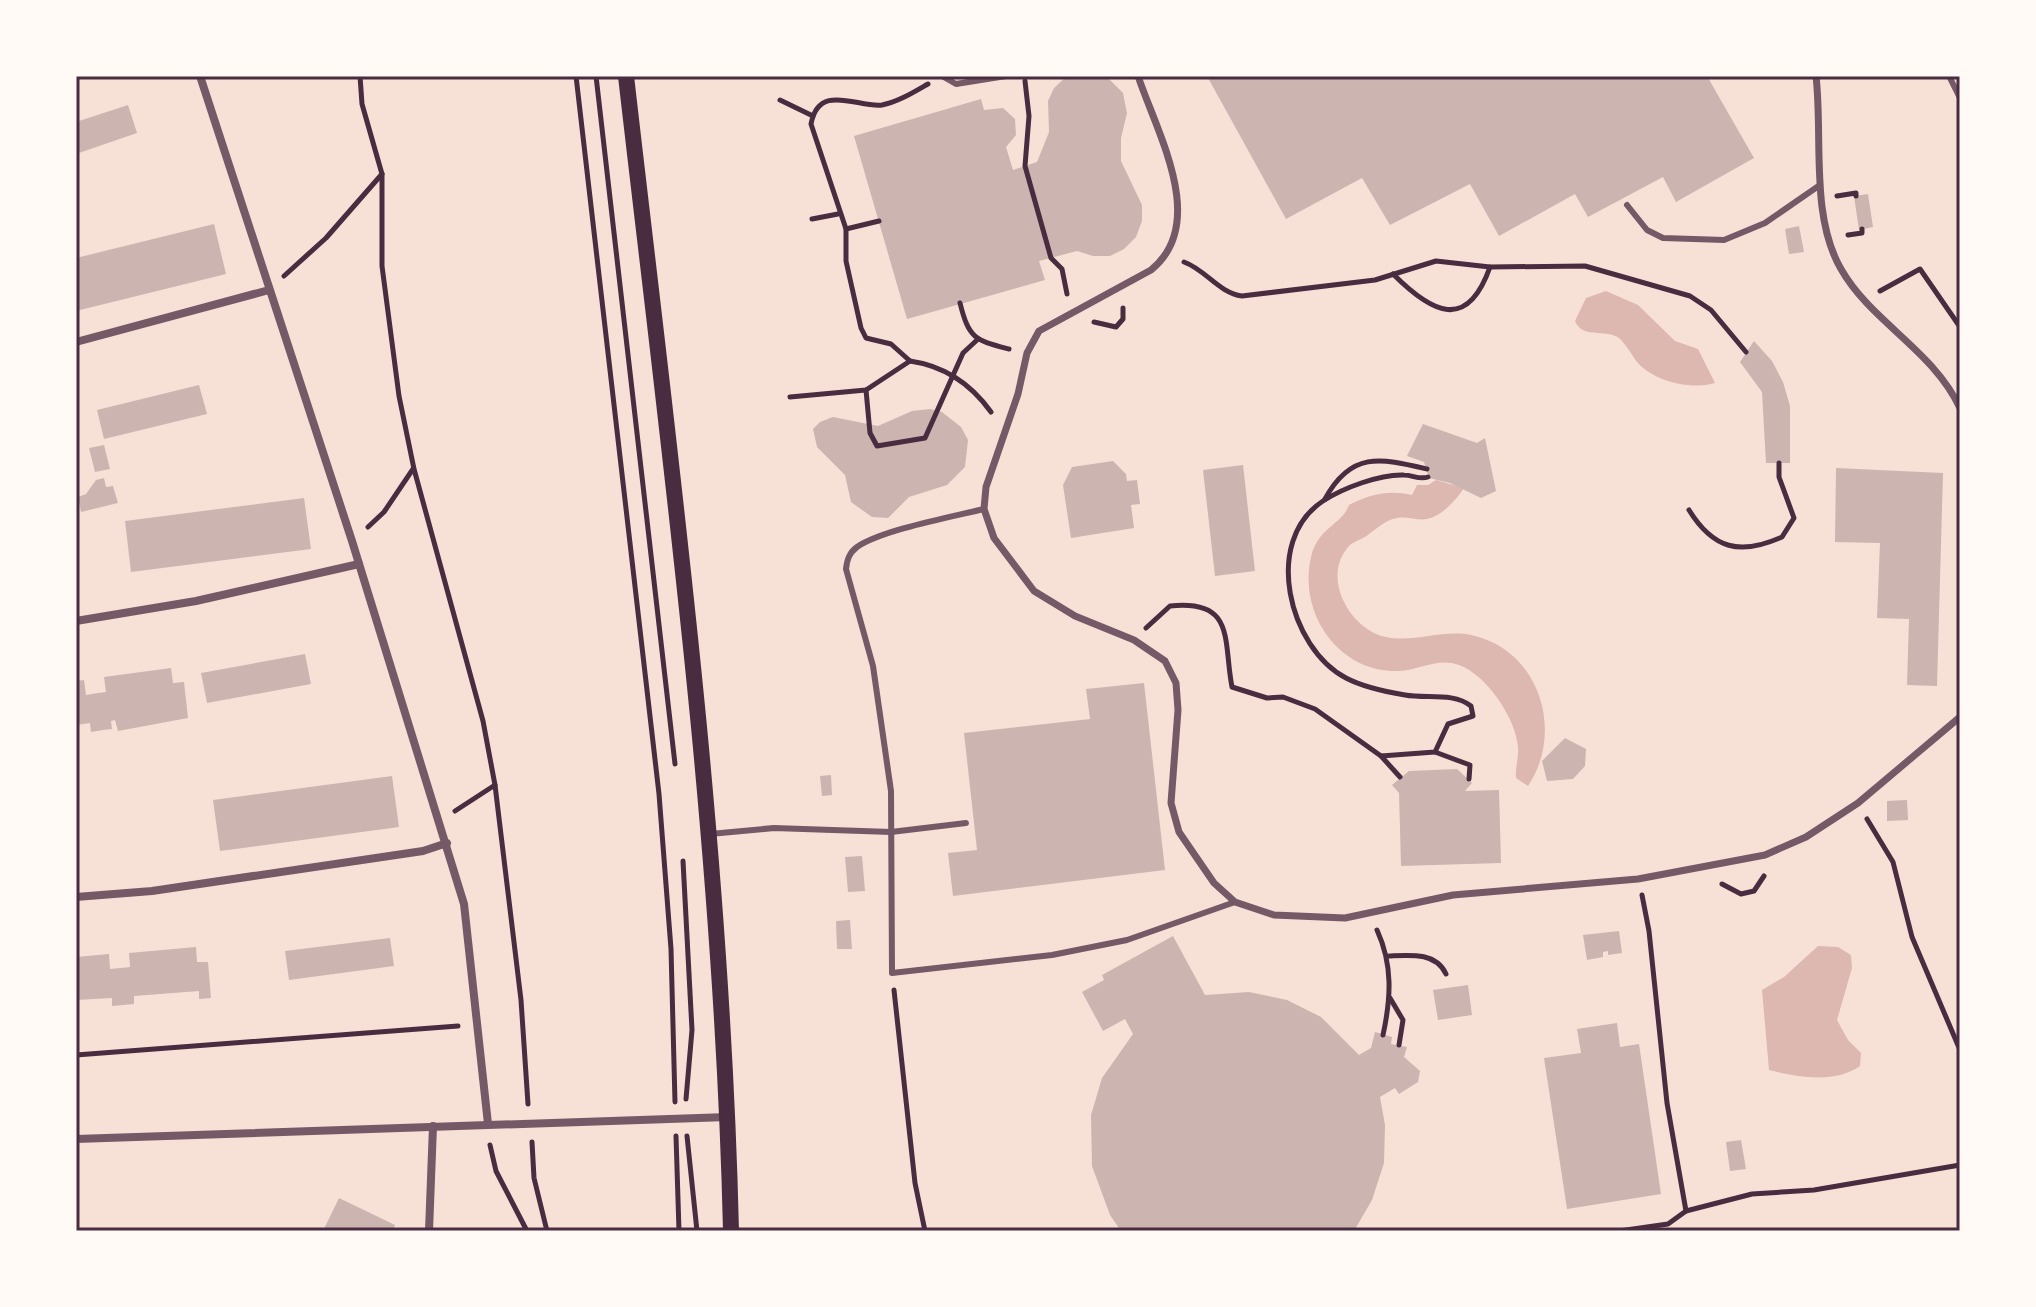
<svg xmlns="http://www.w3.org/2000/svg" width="2036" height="1307" viewBox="0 0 2036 1307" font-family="'Alegreya Sans',sans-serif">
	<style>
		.water { fill: #dcb8b0 }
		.building { fill: #ccb4b1 }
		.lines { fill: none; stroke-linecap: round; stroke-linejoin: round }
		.path { stroke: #4a2c40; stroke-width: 5 }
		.service { stroke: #755966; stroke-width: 6 }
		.pedestrian { stroke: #755966; stroke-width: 7 }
		.minor { stroke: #755966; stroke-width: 8 }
		.secondary { stroke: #4a2c40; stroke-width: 16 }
		.neatline { fill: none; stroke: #4a2c40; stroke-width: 3 }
	</style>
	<rect width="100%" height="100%" fill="#f7e1d7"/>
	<g class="water">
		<path d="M1606 291 1638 305 1675 341 1698 349 1715 383C1692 390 1655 382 1638 363 1632 356 1627 345 1619 338 1604 328 1583 340 1575 321L1586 298Z"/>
		<path d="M1436 480 1464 488C1456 500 1442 516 1427 519 1418 521 1407 516 1397 518 1385 520 1375 530 1365 537 1361 539 1353 542 1349 546 1320 578 1351 630 1386 637 1414 643 1443 629 1471 635 1539 649 1565 731 1528 786L1516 778C1515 767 1519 758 1518 747 1516 719 1487 675 1459 665 1439 657 1419 670 1399 671 1339 673 1298 614 1311 557 1318 527 1342 525 1349 505 1371 494 1389 490 1412 495L1417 485H1428Z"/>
		<path d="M1818 946 1838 947 1851 955 1852 968 1837 1020 1848 1040 1861 1053 1860 1066C1835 1084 1797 1077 1769 1070L1762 990 1784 977Z"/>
	</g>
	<g class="building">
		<polygon points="1067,76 1106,76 1123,93 1127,113 1121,138 1121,161 1142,205 1142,221 1136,237 1124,249 1110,256 1093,256 1077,251 1039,261 1045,280 907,319 854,136 981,99 984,110 1003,108 1015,119 1016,135 1006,147 1013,170 1037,162 1049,132 1048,101 1054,88"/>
		<polygon points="1207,76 1707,76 1754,158 1676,202 1663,177 1588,217 1575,194 1499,236 1470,184 1390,225 1362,178 1286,219"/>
		<polygon points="128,105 137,133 76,154 76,122"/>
		<polygon points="1868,194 1873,227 1859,230 1854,196"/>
		<polygon points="214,224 226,274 76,311 76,258"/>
		<polygon points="1799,226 1804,252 1789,254 1785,229"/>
		<polygon points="1754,341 1772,361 1783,382 1790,406 1790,463 1766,463 1762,392 1740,362"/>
		<polygon points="199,385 207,414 104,439 97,410"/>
		<polygon points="930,409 942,412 961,427 968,440 965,467 947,485 909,497 888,518 872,517 851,502 845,475 817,447 813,429 820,422 833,417 878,426 912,411"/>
		<polygon points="1423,424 1477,443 1485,438 1496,491 1481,498 1450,483 1429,478 1424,462 1407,456"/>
		<polygon points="104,445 110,469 95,472 89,448"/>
		<polygon points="1113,461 1126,474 1127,481 1137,480 1140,504 1131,505 1134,528 1071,538 1063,485 1072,467"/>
		<polygon points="1243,465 1255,571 1215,576 1203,470"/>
		<polygon points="1836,468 1943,473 1937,686 1907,685 1909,619 1877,618 1880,543 1835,542"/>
		<polygon points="104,478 106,487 113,486 118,503 81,512 78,497 86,494 96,480"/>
		<polygon points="304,498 311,549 131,572 125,521"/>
		<polygon points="305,654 311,684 207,703 201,673"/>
		<polygon points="171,668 173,683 184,682 188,718 118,731 115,720 111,721 112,729 103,730 91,732 90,723 76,725 76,681 84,680 86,695 98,693 106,692 104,677"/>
		<polygon points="1144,683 1165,870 953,896 948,853 977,850 964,733 1090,719 1086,689"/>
		<polygon points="1565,738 1586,749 1585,766 1573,779 1547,781 1542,761"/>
		<polygon points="1457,769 1472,783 1465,791 1499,790 1501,863 1401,866 1399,793 1392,785 1409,771"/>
		<polygon points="831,775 832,795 822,796 820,776"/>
		<polygon points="392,776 399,827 220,851 213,800"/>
		<polygon points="1907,800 1908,820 1887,821 1887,801"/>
		<polygon points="862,856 865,891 848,892 845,857"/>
		<polygon points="850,920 852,949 837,949 836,921"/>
		<polygon points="1619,931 1622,953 1608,955 1608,951 1603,952 1603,957 1587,960 1583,935"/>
		<polygon points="1173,936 1205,995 1249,992 1287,1000 1321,1017 1359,1055 1371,1048 1375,1032 1392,1037 1391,1044 1407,1047 1404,1057 1420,1071 1418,1082 1399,1094 1395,1088 1380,1097 1385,1125 1384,1163 1372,1200 1354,1231 1121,1231 1110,1215 1092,1166 1091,1115 1102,1078 1133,1034 1125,1019 1103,1031 1082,992 1104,980 1102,975"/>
		<polygon points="390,938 394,966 289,980 285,951"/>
		<polygon points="196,947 197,962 208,962 211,998 199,999 199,991 134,996 134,1004 112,1006 112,998 76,1000 76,957 109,954 110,969 121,968 130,967 129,953"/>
		<polygon points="1468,985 1472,1015 1438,1020 1433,990"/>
		<polygon points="1617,1023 1620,1047 1639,1044 1661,1194 1567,1209 1544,1058 1581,1053 1577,1029"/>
		<polygon points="1741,1140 1746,1169 1730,1171 1726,1142"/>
		<polygon points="339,1198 395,1225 393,1231 323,1231"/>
	</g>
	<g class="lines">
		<g class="path">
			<polyline points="360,76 362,104 382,174 382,266 399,396 414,469 483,721 495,785 521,1000 528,1104"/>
			<polyline points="576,76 659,794 671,949 675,1102"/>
			<polyline points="596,76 675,764"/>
			<polyline points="1025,81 1029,116 1025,166 1051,258 1062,269 1067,294"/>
			<polyline points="780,100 813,116"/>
			<polyline points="1837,196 1856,193 1856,196"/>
			<polyline points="812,219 838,214"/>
			<polyline points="846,229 879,221"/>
			<polyline points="1848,235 1862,233 1862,229"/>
			<path d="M1184 262C1206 270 1219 293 1242 296L1375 280 1436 261 1490 267 1585 266 1690 296 1711 310 1746 352"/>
			<path d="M1393 274C1432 313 1467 332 1490 267"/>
			<polyline points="284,276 326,238 382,174"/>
			<polyline points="1880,291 1920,269 1960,327"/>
			<path d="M960 303C969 339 975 340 1009 349"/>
			<polyline points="1094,322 1116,327 1123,319 1123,308"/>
			<path d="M910 361 891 344 866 338 861 328 846 261V229L811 124C819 82 858 108 882 105 898 102 914 92 928 84"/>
			<polyline points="866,390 870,433 877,446 925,438 963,353 977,340"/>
			<path d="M790 397 866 390 910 361C945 366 971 384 991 412"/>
			<path d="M1325 499C1351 451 1380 458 1427 469"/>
			<path d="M1689 510C1713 549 1740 556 1782 537L1794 518 1779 477V463"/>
			<polyline points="368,527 384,512 413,469"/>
			<path d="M1146 628 1170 606C1236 599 1223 641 1232 687L1267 698 1283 697 1315 709 1381 756 1435 752 1448 724 1473 716 1471 706C1453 692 1427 699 1405 695 1387 692 1363 687 1346 678 1289 648 1262 541 1323 501 1343 488 1380 474 1404 475 1413 475 1419 480 1428 477"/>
			<polyline points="1435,752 1470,765 1469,779"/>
			<polyline points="1381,756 1400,777"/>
			<polyline points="455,811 495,785"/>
			<polyline points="1867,819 1893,862 1912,937 1960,1050"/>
			<polyline points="683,861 692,1030 686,1099"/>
			<polyline points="1722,884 1741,894 1754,891 1764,876"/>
			<polyline points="1642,895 1649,931 1667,1103 1686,1211 1752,1194 1814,1190 1960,1165"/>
			<path d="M1377 930C1393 965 1391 998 1383 1035"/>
			<path d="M1389 956C1410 955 1436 952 1446 974"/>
			<polyline points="894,990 915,1183 925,1231"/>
			<polyline points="1390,998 1403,1020 1399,1045"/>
			<polyline points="76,1055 458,1026"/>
			<polyline points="676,1136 679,1231"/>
			<polyline points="687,1136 697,1231"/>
			<polyline points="532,1142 534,1178 547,1231"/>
			<polyline points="490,1145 496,1171 527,1231"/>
			<polyline points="1619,1231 1668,1224 1686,1211"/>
		</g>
		<g class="service">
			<polyline points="942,76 956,84 1006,76"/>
			<polyline points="1949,76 1960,98"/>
			<polyline points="1627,205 1647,230 1663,238 1724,240 1765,223 1820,185"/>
			<path d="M984 509C951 517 882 530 857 547 849 553 847 560 846 569L873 666 891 791 892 973 1052 955 1127 940 1235 902"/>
			<polyline points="710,834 774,828 891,832 966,823"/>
		</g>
		<g class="pedestrian">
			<path d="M1138 76C1157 133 1209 223 1151 270L1039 331 1027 353 1018 394 986 487 984 509 994 538 1034 591 1075 616 1134 640 1165 661 1176 683 1178 710 1171 803 1179 832 1214 883 1235 902 1274 915 1345 918 1453 895 1638 879 1765 855 1806 837 1858 803 1960 717"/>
			<path d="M1816 76C1823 137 1810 216 1841 269 1871 322 1933 350 1960 408"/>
		</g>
		<g class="minor">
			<polyline points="200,76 352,541 464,904 488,1124"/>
			<polyline points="76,342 269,290"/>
			<polyline points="76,621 196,601 359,564"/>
			<polyline points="76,897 152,891 423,851 447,843"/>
			<polyline points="76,1139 728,1117"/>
			<polyline points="429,1231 433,1126"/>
		</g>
		<path class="secondary" d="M626 76C670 460 722 844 731 1231"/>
	</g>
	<rect width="2036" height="1307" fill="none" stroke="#fffaf5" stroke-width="156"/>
	<rect x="78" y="78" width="1880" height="1151" class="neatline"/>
</svg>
